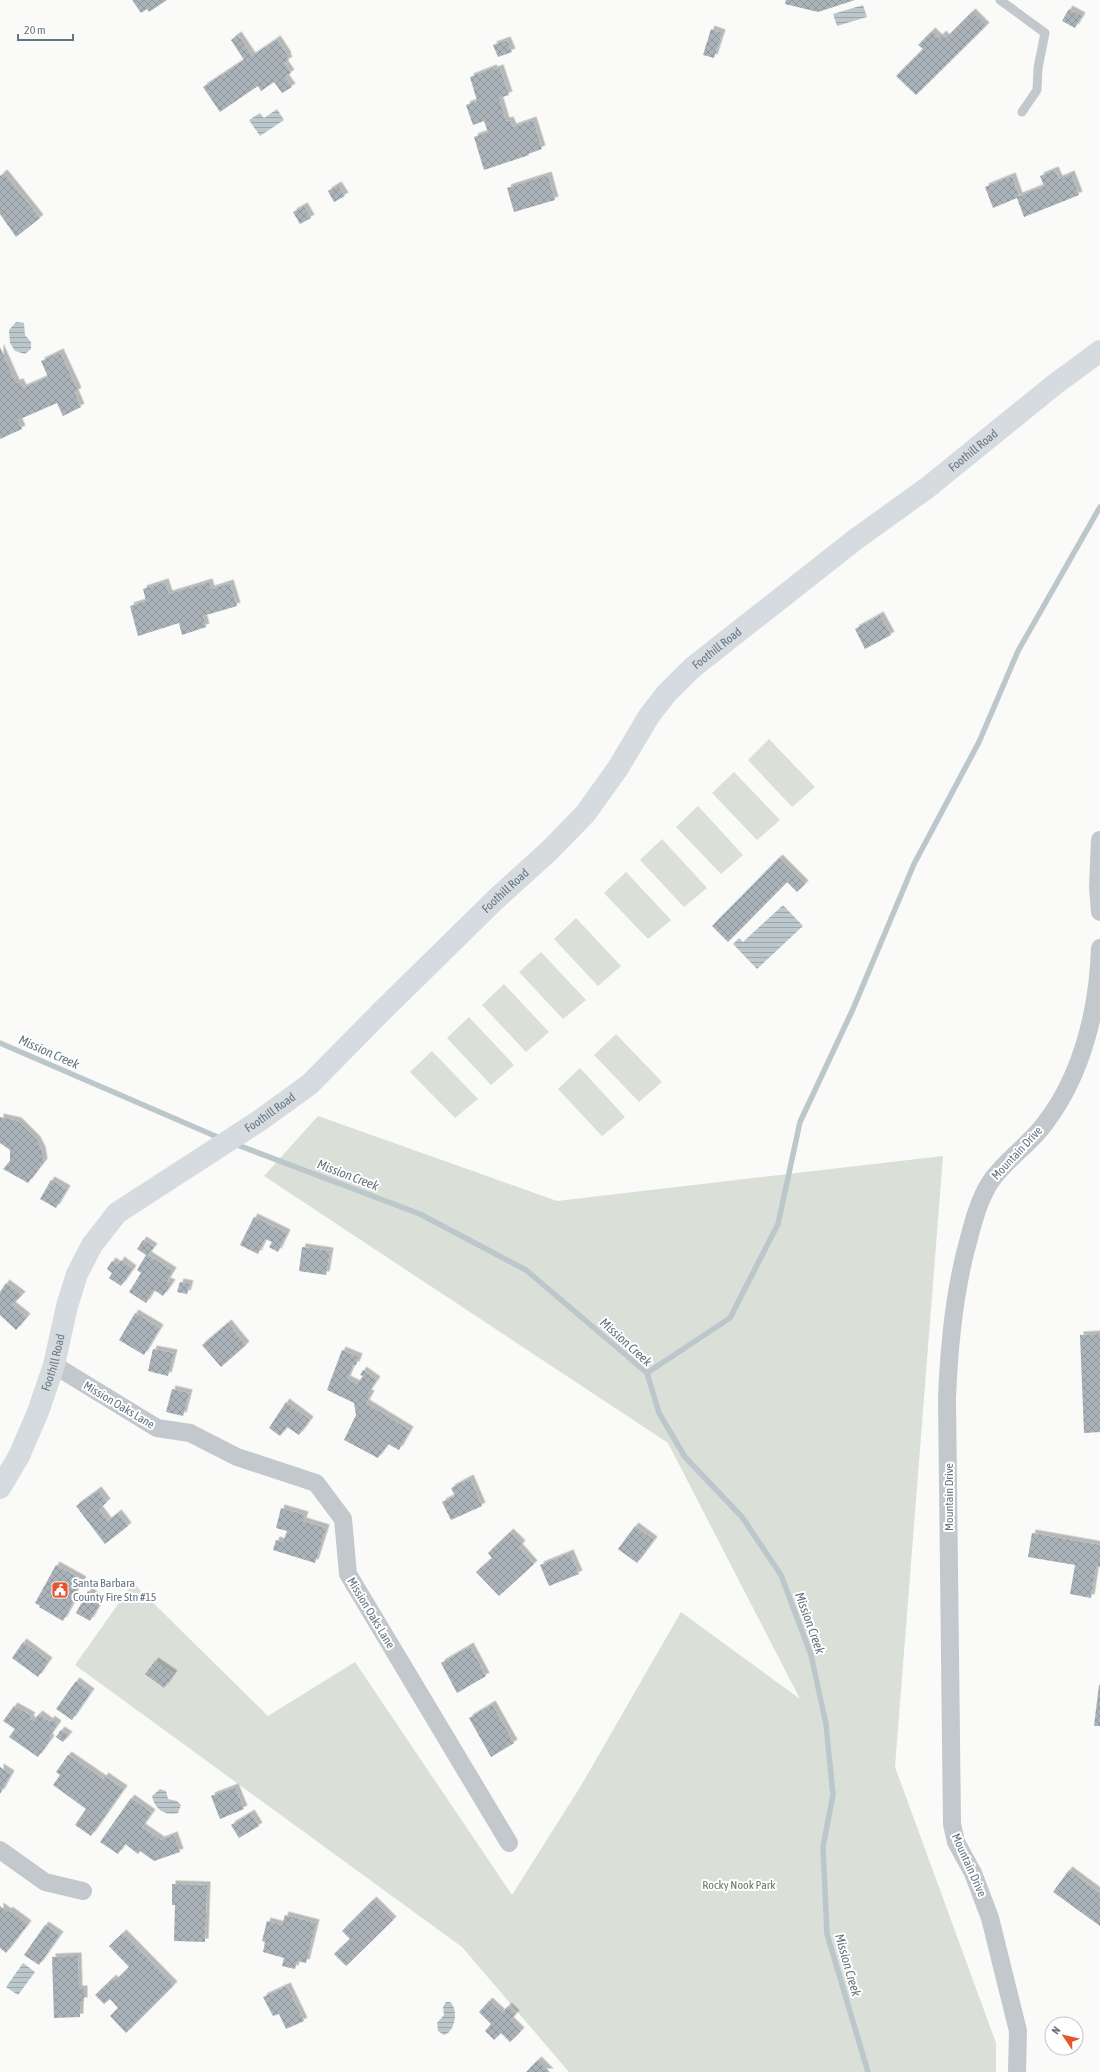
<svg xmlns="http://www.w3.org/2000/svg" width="1100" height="2072" viewBox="0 0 1100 2072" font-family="'Asap Condensed',sans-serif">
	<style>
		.park { fill: #dadfd7 }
		.water { fill: url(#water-rules) }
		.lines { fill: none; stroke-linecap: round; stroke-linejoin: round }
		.stream { stroke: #bbc7cb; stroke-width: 5.5 }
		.building { fill: url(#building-cross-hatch); filter: url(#shadow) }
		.lane { stroke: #c3c8cc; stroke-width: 9 }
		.street { stroke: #c3c8cc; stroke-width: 18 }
		.secondary { stroke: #d6dbdf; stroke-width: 22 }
		.labels { text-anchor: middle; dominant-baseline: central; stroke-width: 4; stroke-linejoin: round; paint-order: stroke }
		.street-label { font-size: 12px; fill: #657683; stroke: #fff }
		.poi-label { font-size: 12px; fill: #657683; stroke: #fff; text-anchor: start }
		.park-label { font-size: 12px; fill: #687a64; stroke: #fff }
		.water-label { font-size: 13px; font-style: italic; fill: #60757c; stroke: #fff }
	</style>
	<defs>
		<pattern id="water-rules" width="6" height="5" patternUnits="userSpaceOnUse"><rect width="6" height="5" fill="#bbc7cb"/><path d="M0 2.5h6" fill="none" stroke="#9ca6aa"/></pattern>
		<pattern id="building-cross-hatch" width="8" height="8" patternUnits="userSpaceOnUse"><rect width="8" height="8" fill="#aab3b9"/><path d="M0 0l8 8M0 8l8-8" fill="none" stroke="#8e969c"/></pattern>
		<filter id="shadow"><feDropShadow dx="3.5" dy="-3.5" stdDeviation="0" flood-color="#0004"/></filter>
	</defs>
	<rect width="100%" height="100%" fill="#fafaf8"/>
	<g class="park">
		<polygon points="769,739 815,787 792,807 748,760"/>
		<polygon points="734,772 780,820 757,840 712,793"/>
		<polygon points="698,806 743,855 721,874 676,827"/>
		<polygon points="662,839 707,888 684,907 640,860"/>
		<polygon points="626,872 671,920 648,939 604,893"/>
		<polygon points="576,918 621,966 598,986 554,939"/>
		<polygon points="541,952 586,1000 563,1019 519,972"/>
		<polygon points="504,984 549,1032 526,1052 482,1005"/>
		<polygon points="469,1017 514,1065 491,1085 447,1038"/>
		<polygon points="616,1034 662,1082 639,1102 594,1055"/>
		<polygon points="432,1051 478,1099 455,1118 410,1072"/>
		<polygon points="580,1068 625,1117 602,1136 558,1089"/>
		<polygon points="318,1116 557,1201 943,1156 895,1767 996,2043 996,2072 569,2072 462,1947 75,1665 133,1583 268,1716 355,1662 512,1895 582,1784 681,1612 800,1699 668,1443 264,1176"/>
	</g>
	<g class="water">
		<polygon points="863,5 867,17 837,26 833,14"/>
		<polygon points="277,109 284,120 260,136 249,120 260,113 264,118"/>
		<polygon points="16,322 24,323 25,335 31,342 31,349 25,354 15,351 10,343 9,330"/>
		<polygon points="783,905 803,926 757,969 733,944 739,938 743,942"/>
		<path d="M160 1789 166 1791 168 1799 177 1801 181 1805 178 1813C165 1816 155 1810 152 1796Z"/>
		<polygon points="23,1963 35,1972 18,1995 6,1987"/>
		<path d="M446 2002H450C459 2009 455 2032 444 2035L438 2031 437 2023 444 2015 443 2007Z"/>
	</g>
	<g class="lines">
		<g class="stream">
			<polyline points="0,1043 222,1139"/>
			<polyline points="235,1144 420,1214 526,1270 647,1373 659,1413 685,1457 742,1517 781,1575 811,1655 826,1724 833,1795 823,1847 827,1934 868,2072"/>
			<polyline points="647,1373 730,1318 778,1224 800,1122 853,1009 914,864 979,742 1018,651 1100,507"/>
		</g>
	</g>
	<g class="building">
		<polygon points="132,0 167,0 149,12 147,9 141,13"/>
		<polygon points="786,0 855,0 818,12 785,4"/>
		<polygon points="1069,9 1082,16 1075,28 1062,21"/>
		<polygon points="972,12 986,26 916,95 896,76 923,49 918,45 932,31 939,38 943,34 946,38"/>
		<polygon points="711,29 722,33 714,58 703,55"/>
		<polygon points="238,35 252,56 277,39 288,56 287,57 289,60 284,63 291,73 285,77 292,87 282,93 274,82 261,91 258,86 220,112 203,87 244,60 231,40"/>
		<polygon points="507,40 512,52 498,57 493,45"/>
		<polygon points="493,68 494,70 500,68 509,95 499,98 506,121 510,120 513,127 533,120 542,149 528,154 529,155 484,170 474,137 488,132 484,121 473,125 466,105 477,101 470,77"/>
		<polygon points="1055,170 1059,179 1071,174 1079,195 1024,217 1017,198 993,208 985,187 1012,176 1019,196 1044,186 1040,176"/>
		<polygon points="4,173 40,218 16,237 0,214 0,176"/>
		<polygon points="548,175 555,200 514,212 507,188"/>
		<polygon points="338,185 345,196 334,202 328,191"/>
		<polygon points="304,206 311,218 300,224 293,212"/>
		<polygon points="0,347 16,383 20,382 23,388 48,377 41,361 60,352 78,391 75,393 81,407 63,416 57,403 18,420 22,429 0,439"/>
		<polygon points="165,582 169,594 209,582 211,589 230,583 237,606 203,616 206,627 182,635 179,623 138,636 130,606 146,601 143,589"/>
		<polygon points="880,615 891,635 865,649 855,629"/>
		<polygon points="779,858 805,884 797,892 787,882 728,942 712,926"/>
		<polygon points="0,1117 18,1121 37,1140 42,1150 44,1162 28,1183 3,1169 10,1161 10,1150 0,1143"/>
		<polygon points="51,1180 67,1189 56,1208 40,1199"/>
		<polygon points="254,1217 287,1233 278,1252 269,1247 272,1242 265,1239 258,1254 240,1245"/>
		<polygon points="143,1240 154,1247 148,1255 173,1271 167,1281 172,1283 163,1296 154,1290 146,1303 129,1292 141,1273 137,1270 146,1255 137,1249"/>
		<polygon points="302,1247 330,1251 326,1275 299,1271"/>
		<polygon points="121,1260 133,1269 121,1286 109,1278 112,1273 107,1269 112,1261 118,1265"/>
		<polygon points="180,1282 190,1284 187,1294 177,1292"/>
		<polygon points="6,1283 22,1295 12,1305 27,1317 16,1330 0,1315 0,1292"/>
		<polygon points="135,1313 160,1328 144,1355 119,1340"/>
		<polygon points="228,1323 246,1345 221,1367 202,1345"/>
		<polygon points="1100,1334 1100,1432 1084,1433 1080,1335"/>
		<polygon points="153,1349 174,1353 168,1376 148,1371"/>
		<polygon points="342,1350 359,1357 356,1365 353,1365 347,1379 357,1384 363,1376 360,1375 363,1370 377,1380 368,1393 371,1394 366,1403 410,1430 399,1450 388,1444 378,1458 344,1440 356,1415 354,1403 327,1390"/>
		<polygon points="172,1389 189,1393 183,1416 166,1412"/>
		<polygon points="286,1402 310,1420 299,1435 287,1427 280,1436 269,1428"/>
		<polygon points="470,1478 482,1506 451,1520 442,1502 455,1496 451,1488"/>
		<polygon points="98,1490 107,1502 99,1509 108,1521 118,1513 128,1526 105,1544 76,1506"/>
		<polygon points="281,1508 305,1515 303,1521 326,1528 315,1563 273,1550 276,1540 283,1542 287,1531 276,1528"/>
		<polygon points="635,1526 654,1540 637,1563 618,1549"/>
		<polygon points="510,1532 522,1544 519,1547 534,1564 499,1596 476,1572 492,1558 488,1553"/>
		<polygon points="1032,1533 1100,1545 1100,1567 1096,1566 1091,1598 1070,1594 1075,1565 1028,1557"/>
		<polygon points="570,1553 579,1574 549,1586 540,1565"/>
		<polygon points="56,1565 83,1580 71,1600 74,1601 63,1621 39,1607 40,1606 35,1603"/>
		<polygon points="88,1591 102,1600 90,1621 76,1613"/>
		<polygon points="23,1642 49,1661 38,1677 12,1658"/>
		<polygon points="470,1646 486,1676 457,1693 441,1663"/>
		<polygon points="155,1661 174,1674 164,1688 145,1674"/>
		<polygon points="76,1681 91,1692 72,1720 56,1709"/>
		<polygon points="1099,1685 1100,1685 1100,1726 1094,1726"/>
		<polygon points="492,1704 514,1743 491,1757 469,1718"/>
		<polygon points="14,1706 32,1716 30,1719 33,1721 39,1714 50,1722 51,1719 58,1724 49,1737 51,1739 38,1757 9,1737 15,1729 3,1721"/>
		<polygon points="61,1730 69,1735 63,1742 56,1737"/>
		<polygon points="68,1755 103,1779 105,1776 124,1789 91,1836 75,1825 86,1809 53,1785 60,1775 56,1772"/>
		<polygon points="0,1767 11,1774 0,1794"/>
		<polygon points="235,1787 244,1809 220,1819 211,1796"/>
		<polygon points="131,1798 152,1813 142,1827 161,1840 174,1835 180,1852 154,1861 140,1851 138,1854 125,1844 118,1854 100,1842"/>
		<polygon points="251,1813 259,1826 239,1838 231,1825"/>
		<polygon points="1069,1870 1100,1893 1100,1926 1053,1892"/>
		<polygon points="172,1884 207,1885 205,1942 174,1941 175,1905 172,1905"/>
		<polygon points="373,1900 393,1920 346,1966 334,1954 350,1939 342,1931"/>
		<polygon points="0,1906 8,1912 9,1910 28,1924 6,1953 0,1948"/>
		<polygon points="285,1915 316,1923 306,1963 297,1961 295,1969 282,1966 284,1958 263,1952 265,1942 262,1941 267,1921 282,1925"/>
		<polygon points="45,1925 60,1935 39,1965 24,1955"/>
		<polygon points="123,1933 174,1985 126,2033 110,2016 118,2008 110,1999 104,2004 95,1995 113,1978 115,1981 129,1967 109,1946"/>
		<polygon points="78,1956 79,1989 84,1989 84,2001 80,2001 80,2017 54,2018 52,1957"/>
		<polygon points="287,1986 304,2021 286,2029 279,2014 273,2016 263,1997"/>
		<polygon points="489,2001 502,2013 508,2006 516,2014 510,2020 521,2031 510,2042 501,2033 494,2040 485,2031 491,2024 479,2012"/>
		<polygon points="538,2060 550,2072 526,2072"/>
	</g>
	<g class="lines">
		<polyline class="lane" points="1000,0 1045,33 1038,68 1037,90 1022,112"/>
		<g class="street">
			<polyline points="1100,840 1098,887 1100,912"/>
			<polyline points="54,1365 157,1428 190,1433 237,1457 316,1483 343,1519 348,1574 509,1843"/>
			<polyline points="0,1850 45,1882 83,1891"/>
			<path d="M1017 2072 1018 2031 990 1918 973 1873 956 1842 952 1824 947 1399C949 1344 954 1291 969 1238 974 1219 979 1201 989 1184 1004 1160 1030 1145 1046 1122 1083 1073 1098 1008 1100 948"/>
		</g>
		<path class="secondary" id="s1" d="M0 1488 19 1456 38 1412 54 1365 67 1306 77 1274 92 1245 117 1213 259 1121 310 1084 383 1010 496 899 549 851 585 814 618 768 649 716 666 694 692 668 856 539 927 488 1054 385 1100 351"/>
	</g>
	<defs>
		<g id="civic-square" transform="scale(0.9)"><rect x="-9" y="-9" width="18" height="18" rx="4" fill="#e4572e" stroke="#fff"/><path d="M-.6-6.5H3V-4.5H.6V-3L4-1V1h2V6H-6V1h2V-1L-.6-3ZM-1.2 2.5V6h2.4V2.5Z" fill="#fff"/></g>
	</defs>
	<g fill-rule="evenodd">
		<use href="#civic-square" x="60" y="1590"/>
	</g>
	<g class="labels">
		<g class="street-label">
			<text stroke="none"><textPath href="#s1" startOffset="1457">Foothill Road</textPath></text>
			<text stroke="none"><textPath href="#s1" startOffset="1133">Foothill Road</textPath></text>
			<text stroke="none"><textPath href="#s1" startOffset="809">Foothill Road</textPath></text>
			<text stroke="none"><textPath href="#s1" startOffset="485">Foothill Road</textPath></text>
			<text transform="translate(1017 1153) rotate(-47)">Mountain Drive</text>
			<text stroke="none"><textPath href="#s1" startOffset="137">Foothill Road</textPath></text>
			<text transform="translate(119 1405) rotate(31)">Mission Oaks Lane</text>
			<text transform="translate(949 1497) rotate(-90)">Mountain Drive</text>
			<text transform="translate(371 1613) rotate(59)">Mission Oaks Lane</text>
			<text transform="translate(969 1865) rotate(66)">Mountain Drive</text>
		</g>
		<g class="poi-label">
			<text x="73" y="1583">Santa Barbara<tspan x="73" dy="14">County Fire Stn #15</tspan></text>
		</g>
		<g class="park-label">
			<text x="739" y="1885">Rocky Nook Park</text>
		</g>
		<g class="water-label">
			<text transform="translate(49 1052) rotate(24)">Mission Creek</text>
			<text transform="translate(348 1175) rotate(21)">Mission Creek</text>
			<text transform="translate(626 1342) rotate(42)">Mission Creek</text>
			<text transform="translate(810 1623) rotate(70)">Mission Creek</text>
			<text transform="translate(848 1965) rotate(74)">Mission Creek</text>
		</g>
	</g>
	<g transform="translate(1064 2036) rotate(305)"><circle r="19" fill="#ffffff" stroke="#c1c8cd"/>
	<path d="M0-3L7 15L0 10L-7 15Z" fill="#e4572e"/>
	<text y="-6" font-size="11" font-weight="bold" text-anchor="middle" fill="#657683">N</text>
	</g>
	<path d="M18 34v6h55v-6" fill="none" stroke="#657683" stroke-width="2"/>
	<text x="24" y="34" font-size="12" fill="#657683" stroke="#ffffff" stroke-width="3" paint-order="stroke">20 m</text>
</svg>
